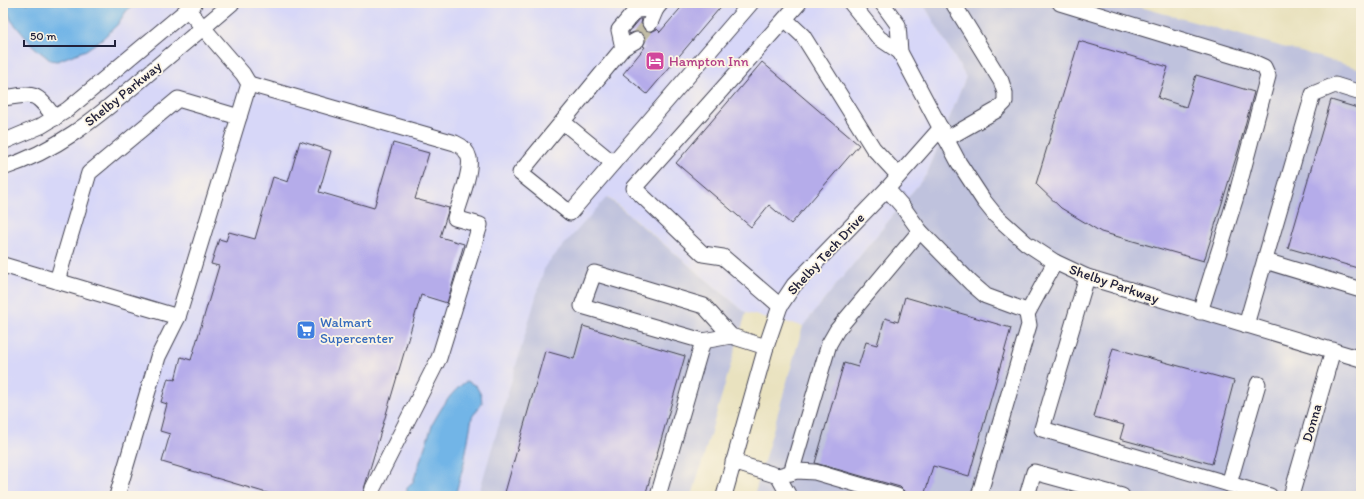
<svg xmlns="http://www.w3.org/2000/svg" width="1364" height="499" viewBox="0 0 1364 499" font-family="Itim,sans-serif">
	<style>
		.built { fill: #d7d7f8 }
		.industrial { fill: #bfc2dd }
		.water { fill: #72b5e7; stroke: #4a6c91 }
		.building { fill: #b5acea }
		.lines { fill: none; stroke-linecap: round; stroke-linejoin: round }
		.minor-tunnel { stroke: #c1bca5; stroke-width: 15; stroke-dasharray: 15 8; stroke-linecap: butt }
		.minor-casing { stroke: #403f4f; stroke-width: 17 }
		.minor { stroke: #fff; stroke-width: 15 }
		.labels { text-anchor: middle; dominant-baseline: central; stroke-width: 3.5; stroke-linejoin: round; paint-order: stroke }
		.hotel-label { font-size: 14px; fill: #b23c85; stroke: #fcf5e5; text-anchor: start }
		.street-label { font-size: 14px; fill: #22223b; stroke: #fcf5e5 }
		.shop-label { font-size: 14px; fill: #366cbe; stroke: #fcf5e5; text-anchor: start }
	</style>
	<rect width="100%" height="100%" fill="#fcf5e5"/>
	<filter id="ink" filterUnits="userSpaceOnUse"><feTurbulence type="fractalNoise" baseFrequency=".025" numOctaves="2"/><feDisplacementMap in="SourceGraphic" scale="8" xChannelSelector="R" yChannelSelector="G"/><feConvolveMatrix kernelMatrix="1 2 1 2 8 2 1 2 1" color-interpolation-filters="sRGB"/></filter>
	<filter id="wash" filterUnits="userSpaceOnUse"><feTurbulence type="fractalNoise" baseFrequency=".012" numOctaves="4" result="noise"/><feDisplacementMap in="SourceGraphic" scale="16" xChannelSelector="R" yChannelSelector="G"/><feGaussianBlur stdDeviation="0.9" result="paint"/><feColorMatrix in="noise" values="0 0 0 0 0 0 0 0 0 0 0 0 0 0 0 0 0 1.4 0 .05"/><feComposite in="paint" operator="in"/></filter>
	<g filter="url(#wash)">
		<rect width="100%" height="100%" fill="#e9e2bf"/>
		<polygon class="built" points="3,3 923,3 966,77 927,174 803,326 746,313 608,197 478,496 3,496"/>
		<g class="industrial">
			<polygon points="923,3 1126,3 1361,69 1361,496 754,496 803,326 927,174 966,77"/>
			<polygon points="607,197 746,313 692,496 478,496 545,266"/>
		</g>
		<g class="water">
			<polygon points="5,3 137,3 127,10 117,25 102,39 86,50 57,61 50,60 33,46 11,20"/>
			<path d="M467 381 476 386 481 395 482 403 472 417 464 463 455 496H407V487L413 482 433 423C442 407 451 391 467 381Z"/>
		</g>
		<g id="blocks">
			<g class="building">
				<polygon points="685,3 724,3 647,94 623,74 645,47 643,46 646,40 645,35 641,32 637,31 629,34 629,32 640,19 642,19 641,24 643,28 646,31 651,32 657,29 660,32"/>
				<polygon points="1079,41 1168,67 1158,98 1186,107 1196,75 1254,92 1239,148 1204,261 1101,232 1061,208 1036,184"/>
				<polygon points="762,62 859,145 791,224 769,205 751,227 676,163"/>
				<polygon points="1331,100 1361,109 1361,269 1288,248"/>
				<polygon points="300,141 331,151 319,192 374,208 393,143 429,153 415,199 449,208 440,237 464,244 447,303 421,295 362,496 277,496 162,462 170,434 160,431 167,404 161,402 168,378 175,380 181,357 191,360 219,266 211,264 219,239 226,241 229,232 255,239 273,177 288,182"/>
				<polygon points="905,297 1011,328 969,476 933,466 924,496 914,496 906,494 903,490 900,487 815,463 844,363 858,367 866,342 877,345 885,318 898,322"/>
				<polygon points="583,326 685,356 645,496 504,496 545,351 574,359"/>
				<polygon points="1113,348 1234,381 1212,464 1120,439 1124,425 1094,417"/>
			</g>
		</g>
	</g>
	<g filter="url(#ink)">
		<use href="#blocks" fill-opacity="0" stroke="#403f4f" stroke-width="1"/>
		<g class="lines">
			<polyline class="minor-tunnel" points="637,40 650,23"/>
			<g class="minor-casing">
				<g id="minor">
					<polyline points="661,3 656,9 636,10 619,30 623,48 520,173 570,213 751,3"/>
					<polyline points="851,3 879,38 900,52"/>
					<polyline points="882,3 898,25 900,52 959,163 984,201 996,216 1026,243 1055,262 1087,277 1361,359"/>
					<polyline points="1060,3 1251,61 1264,67 1268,76 1235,200 1200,312"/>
					<polyline points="785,19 803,36 873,148 898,175"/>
					<polyline points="650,23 656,9"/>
					<polyline points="623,48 637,40"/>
					<path d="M249 84 455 143C462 146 467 150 469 158 472 171 459 204 455 218L480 225 439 358 373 488 371 496"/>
					<path d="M5 98C36 92 36 93 55 118"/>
					<polyline points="563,122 613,163"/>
					<polyline points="946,139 997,110 1005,102 1005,93 1001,81 953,3"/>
					<polyline points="3,142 41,126 67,110 194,4"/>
					<path d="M3 168C59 150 97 117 141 80 171 54 202 29 232 3"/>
					<polyline points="887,189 902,206 920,231 971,283 986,296 1024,310 1027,314 1029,325 979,496"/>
					<polyline points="1265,261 1361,290"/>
					<polyline points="3,265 178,317"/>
					<polyline points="1087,277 1042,429 1270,496"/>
					<polyline points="57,281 89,173 178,99 239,117"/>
					<polyline points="780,306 723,257 703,254 634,188 799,3"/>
					<polyline points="1027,314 1055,262"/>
					<polyline points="1246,325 1313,94 1335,85 1361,93"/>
					<polyline points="731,336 704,306 594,273 582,306 703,341 731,336 766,347"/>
					<polyline points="733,462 778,476 797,471 815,472 897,496"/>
					<polyline points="791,473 829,344 837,330 920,231"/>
					<polyline points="778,476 789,496"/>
					<polyline points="1229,484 1258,384"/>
					<polyline points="117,496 158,357 178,317 249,84 243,74 187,9"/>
					<polyline points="658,496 703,341"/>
					<polyline points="724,496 766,347 780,306 794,285 887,189 941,128"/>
					<polyline points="1027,496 1034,472 1122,496"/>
					<polyline points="1291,496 1333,350"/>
				</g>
			</g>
			<use href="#minor" class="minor"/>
		</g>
	</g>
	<defs>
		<g id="hotel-square" transform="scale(1)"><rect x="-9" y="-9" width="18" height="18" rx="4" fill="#d1479c" stroke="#fcf5e5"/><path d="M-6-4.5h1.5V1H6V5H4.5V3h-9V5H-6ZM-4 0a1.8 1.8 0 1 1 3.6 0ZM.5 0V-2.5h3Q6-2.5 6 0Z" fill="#fff"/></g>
		<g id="supermarket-square" transform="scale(1)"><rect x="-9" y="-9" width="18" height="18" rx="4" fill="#3f7fe0" stroke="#fcf5e5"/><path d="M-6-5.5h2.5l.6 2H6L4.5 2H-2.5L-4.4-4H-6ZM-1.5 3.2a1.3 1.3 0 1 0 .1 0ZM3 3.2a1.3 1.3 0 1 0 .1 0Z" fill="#fff"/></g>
	</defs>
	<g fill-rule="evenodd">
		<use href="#hotel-square" x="655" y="61"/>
		<use href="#supermarket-square" x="306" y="330"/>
	</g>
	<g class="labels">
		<g class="hotel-label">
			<text x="669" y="61">Hampton Inn</text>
		</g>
		<g class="street-label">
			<text transform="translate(123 94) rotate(-39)">Shelby Parkway</text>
			<text transform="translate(826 254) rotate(-47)">Shelby Tech Drive</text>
			<text transform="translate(1114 284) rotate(19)">Shelby Parkway</text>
			<text transform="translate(1312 423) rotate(-74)">Donna</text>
		</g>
		<g class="shop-label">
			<text x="320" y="322">Walmart<tspan x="320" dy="16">Supercenter</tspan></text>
		</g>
	</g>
	<rect width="1364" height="499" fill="none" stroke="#fcf5e5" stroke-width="16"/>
	<path d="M24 40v6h91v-6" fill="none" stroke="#22223b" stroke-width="2"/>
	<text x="30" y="40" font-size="12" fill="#22223b" stroke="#fcf5e5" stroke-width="3" paint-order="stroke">50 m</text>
</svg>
